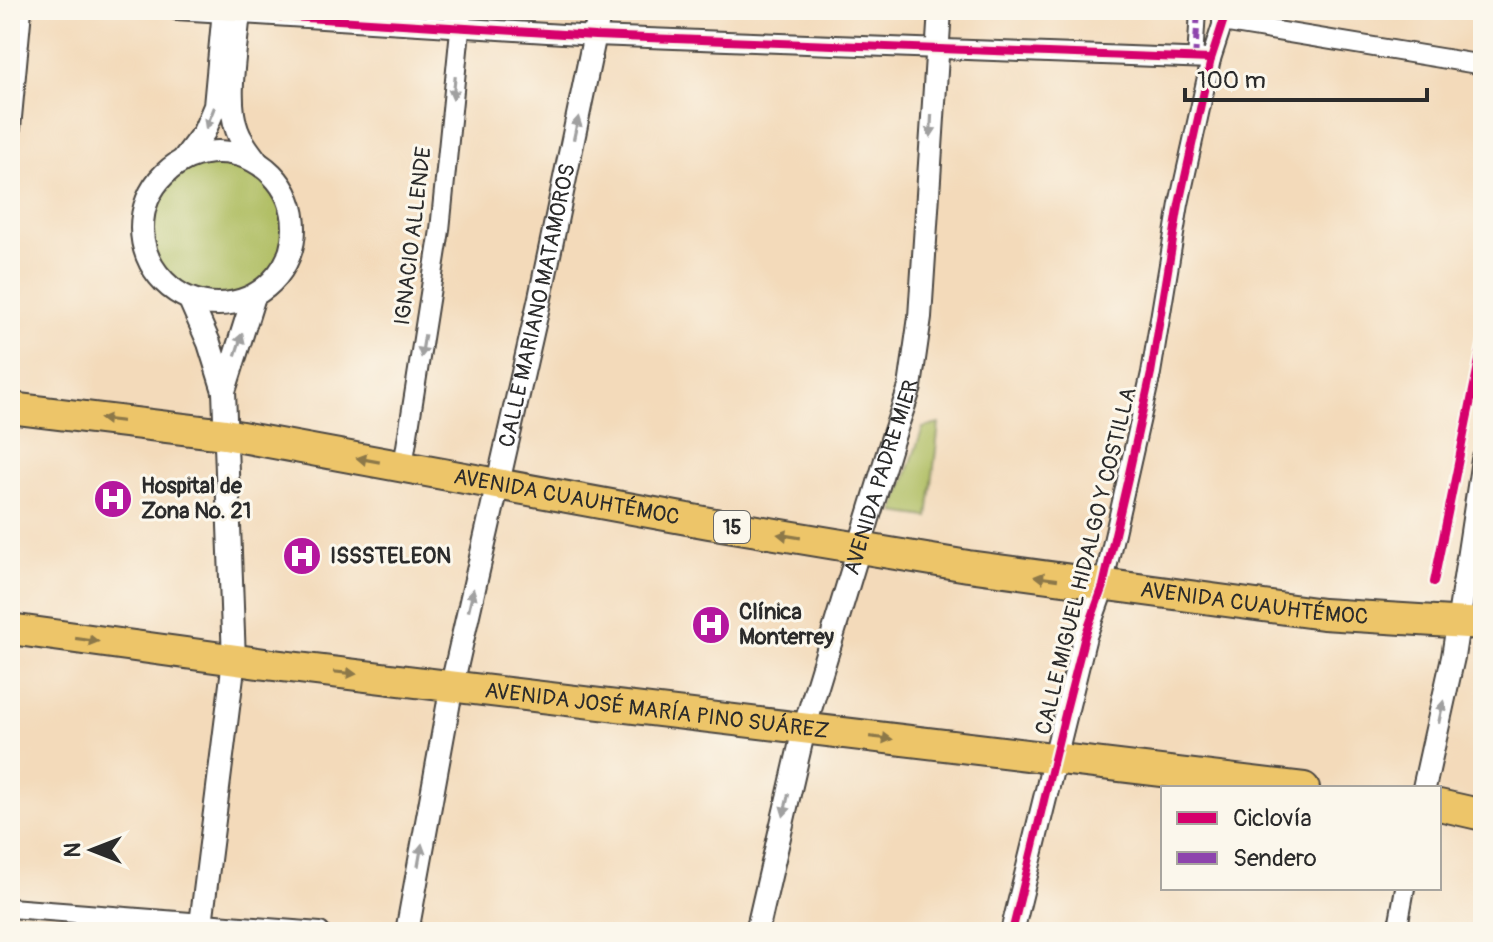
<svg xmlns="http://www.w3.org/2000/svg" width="1493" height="942" viewBox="0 0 1493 942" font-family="Pangolin,sans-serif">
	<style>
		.green { fill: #adbc5f; stroke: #6c7445; stroke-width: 2 }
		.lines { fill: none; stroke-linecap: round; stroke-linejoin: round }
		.pedestrian-casing { stroke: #494540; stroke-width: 18 }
		.minor-casing { stroke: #494540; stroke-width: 22 }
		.tertiary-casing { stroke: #494540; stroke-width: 26 }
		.trunk-casing { stroke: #494540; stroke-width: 34 }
		.pedestrian { stroke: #fff; stroke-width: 14 }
		.minor { stroke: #fff; stroke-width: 18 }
		.tertiary { stroke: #fff; stroke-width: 22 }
		.trunk { stroke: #edc569; stroke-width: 30 }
		.quiet { stroke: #8e44ad; stroke-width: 6; stroke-dasharray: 12 6; stroke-linecap: butt }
		.cycleway-casing { stroke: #fbf7ec; stroke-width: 13 }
		.cycleway { stroke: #d6006c; stroke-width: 8 }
		.oneway { fill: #a0a0a0 }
		.oneway2 { fill: #8c784a }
		.labels { text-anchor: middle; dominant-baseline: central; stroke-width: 6; stroke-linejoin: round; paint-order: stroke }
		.shield { fill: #fbf7ec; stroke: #696865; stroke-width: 2 }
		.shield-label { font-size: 20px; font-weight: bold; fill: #2b2b2b }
		.street-label { font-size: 22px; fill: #2b2b2b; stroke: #fbf7ec }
		.poi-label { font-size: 22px; font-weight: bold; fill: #2b2b2b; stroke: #fbf7ec; text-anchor: start }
	</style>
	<rect width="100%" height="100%" fill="#fbf7ec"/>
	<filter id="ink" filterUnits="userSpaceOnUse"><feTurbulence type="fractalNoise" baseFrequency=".0125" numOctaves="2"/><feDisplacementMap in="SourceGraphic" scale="16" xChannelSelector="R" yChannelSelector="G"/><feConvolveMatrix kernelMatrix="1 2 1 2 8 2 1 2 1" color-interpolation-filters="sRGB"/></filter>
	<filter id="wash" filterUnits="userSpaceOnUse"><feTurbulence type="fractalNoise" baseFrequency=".006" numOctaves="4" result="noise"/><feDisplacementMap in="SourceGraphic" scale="32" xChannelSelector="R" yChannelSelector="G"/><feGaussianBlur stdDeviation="1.8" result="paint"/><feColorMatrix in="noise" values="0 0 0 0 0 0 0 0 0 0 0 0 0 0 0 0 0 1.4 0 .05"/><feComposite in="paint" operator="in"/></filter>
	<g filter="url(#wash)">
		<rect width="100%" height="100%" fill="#f3daba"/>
		<g class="green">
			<circle cx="219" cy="232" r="70"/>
			<polygon points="939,424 928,517 894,512 923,428"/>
		</g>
	</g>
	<g filter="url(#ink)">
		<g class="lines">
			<g class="pedestrian-casing">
				<polyline id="pedestrian" points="1195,60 1198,10"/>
			</g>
			<g class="minor-casing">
				<g id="minor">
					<polyline points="176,10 595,36 1211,59"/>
					<polyline points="1222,22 1483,65"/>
					<polyline points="10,139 22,10"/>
					<polyline points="403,466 440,230 462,10"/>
					<polyline points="1103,586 1151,373 1179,204 1211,59 1227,10"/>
					<polyline points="10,908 320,932"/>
					<polyline points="1397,932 1405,888"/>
				</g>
			</g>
			<g class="tertiary-casing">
				<g id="tertiary">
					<path d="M239 10C237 44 225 98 237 130 241 142 250 152 257 162"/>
					<circle cx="218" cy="228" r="76"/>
					<polyline points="183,160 204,132 215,106 224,10"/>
					<polyline points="190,300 209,343 224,391 234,660 200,932"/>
					<polyline points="224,391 254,296"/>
					<polyline points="1424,788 1453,657 1483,460"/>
					<path id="s1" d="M407 932 452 685 540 298 600 10"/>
					<path id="s2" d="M757 932 804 729 892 440 910 387 920 317 940 10"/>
					<polyline points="1012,932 1085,636 1103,586"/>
				</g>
			</g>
			<g class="trunk-casing">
				<g id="trunk">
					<path id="s3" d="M10 408 225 434 709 523 968 566 1323 614 1483 624"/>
					<path id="s4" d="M10 629 265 664 1304 788"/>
					<polyline points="1439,805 1483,815"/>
				</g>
			</g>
			<use href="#pedestrian" class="pedestrian"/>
			<use href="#minor" class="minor"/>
			<use href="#tertiary" class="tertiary"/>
			<use href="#trunk" class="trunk"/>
			<polyline class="quiet" points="1195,60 1198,10"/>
			<g class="cycleway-casing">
				<g id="cycleway">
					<polyline points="176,10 595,36 1211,59"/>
					<polyline points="1434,582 1483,341"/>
					<polyline points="1012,932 1066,710 1085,636 1103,586 1128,478 1151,373 1179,204 1211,59 1227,10"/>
				</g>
			</g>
			<use href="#cycleway" class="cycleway"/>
		</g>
		<defs><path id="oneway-solid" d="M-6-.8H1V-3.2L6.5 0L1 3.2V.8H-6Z" transform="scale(2)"/></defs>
		<g class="oneway">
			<use href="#oneway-solid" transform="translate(454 88) rotate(96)"/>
			<use href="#oneway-solid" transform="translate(210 118) rotate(112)"/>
			<use href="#oneway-solid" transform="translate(931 126) rotate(93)"/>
			<use href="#oneway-solid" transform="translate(576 128) rotate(-78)"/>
			<use href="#oneway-solid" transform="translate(239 344) rotate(-72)"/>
			<use href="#oneway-solid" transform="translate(423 346) rotate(99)"/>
			<use href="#oneway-solid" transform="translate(471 600) rotate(-77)"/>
			<use href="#oneway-solid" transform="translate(1441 712) rotate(-78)"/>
			<use href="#oneway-solid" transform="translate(786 805) rotate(103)"/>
			<use href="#oneway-solid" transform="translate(420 855) rotate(-80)"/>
		</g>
		<g class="oneway2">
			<use href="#oneway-solid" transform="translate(111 420) rotate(-173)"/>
			<use href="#oneway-solid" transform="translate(368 460) rotate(-170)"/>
			<use href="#oneway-solid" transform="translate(789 536) rotate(-171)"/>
			<use href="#oneway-solid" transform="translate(1046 578) rotate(-172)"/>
			<use href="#oneway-solid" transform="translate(87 640) rotate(8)"/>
			<use href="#oneway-solid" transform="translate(345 673) rotate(6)"/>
			<use href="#oneway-solid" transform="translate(881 738) rotate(7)"/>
		</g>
	</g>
	<defs>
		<g id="hospital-disc" transform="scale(2)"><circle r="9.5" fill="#b5179e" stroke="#fbf7ec"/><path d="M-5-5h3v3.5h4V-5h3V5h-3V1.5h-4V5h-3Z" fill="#fff"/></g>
	</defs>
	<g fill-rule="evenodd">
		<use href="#hospital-disc" x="113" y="499"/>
		<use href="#hospital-disc" x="302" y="556"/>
		<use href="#hospital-disc" x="711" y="625"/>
	</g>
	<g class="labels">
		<rect class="shield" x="714" y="511" width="36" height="32" rx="6"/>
		<g class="shield-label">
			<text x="732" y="527">15</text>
		</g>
		<g class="street-label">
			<text transform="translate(413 236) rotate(-83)">IGNACIO ALLENDE</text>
			<text stroke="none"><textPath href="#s1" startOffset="640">CALLE MARIANO MATAMOROS</textPath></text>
			<text stroke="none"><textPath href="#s2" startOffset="472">AVENIDA PADRE MIER</textPath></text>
			<text stroke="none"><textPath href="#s3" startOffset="564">AVENIDA CUAUHTÉMOC</textPath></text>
			<text transform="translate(1086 561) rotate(-76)">CALLE MIGUEL HIDALGO Y COSTILLA</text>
			<text stroke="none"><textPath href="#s3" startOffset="1260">AVENIDA CUAUHTÉMOC</textPath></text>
			<text stroke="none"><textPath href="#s4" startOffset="652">AVENIDA JOSÉ MARÍA PINO SUÁREZ</textPath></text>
		</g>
		<g class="poi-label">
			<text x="141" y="486">Hospital de<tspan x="141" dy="25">Zona No. 21</tspan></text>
			<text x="330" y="556">ISSSTELEON</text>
			<text x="739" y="612">Clínica<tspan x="739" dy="25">Monterrey</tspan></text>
		</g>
	</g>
	<rect width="1493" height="942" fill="none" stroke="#fbf7ec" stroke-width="40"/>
	<rect x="1161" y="786" width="280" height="104" fill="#fbf7ec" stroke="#a8a59f" stroke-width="2"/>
	<rect x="1177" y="812" width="40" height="12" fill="#d6006c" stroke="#a8a59f" stroke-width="2"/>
	<text x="1233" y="826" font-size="24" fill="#2b2b2b">Ciclovía</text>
	<rect x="1177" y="852" width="40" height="12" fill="#8e44ad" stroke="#a8a59f" stroke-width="2"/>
	<text x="1233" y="866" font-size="24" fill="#2b2b2b">Sendero</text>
	<g transform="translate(92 850) rotate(270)" stroke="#fbf7ec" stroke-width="6" paint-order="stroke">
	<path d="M0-6L14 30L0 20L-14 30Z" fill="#2b2b2b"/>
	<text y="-12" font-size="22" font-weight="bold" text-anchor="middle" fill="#2b2b2b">N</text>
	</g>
	<path d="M1185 88v12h242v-12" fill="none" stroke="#2b2b2b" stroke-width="4"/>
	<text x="1197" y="88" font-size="24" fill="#2b2b2b" stroke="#fbf7ec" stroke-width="6" paint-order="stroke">100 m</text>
</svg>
